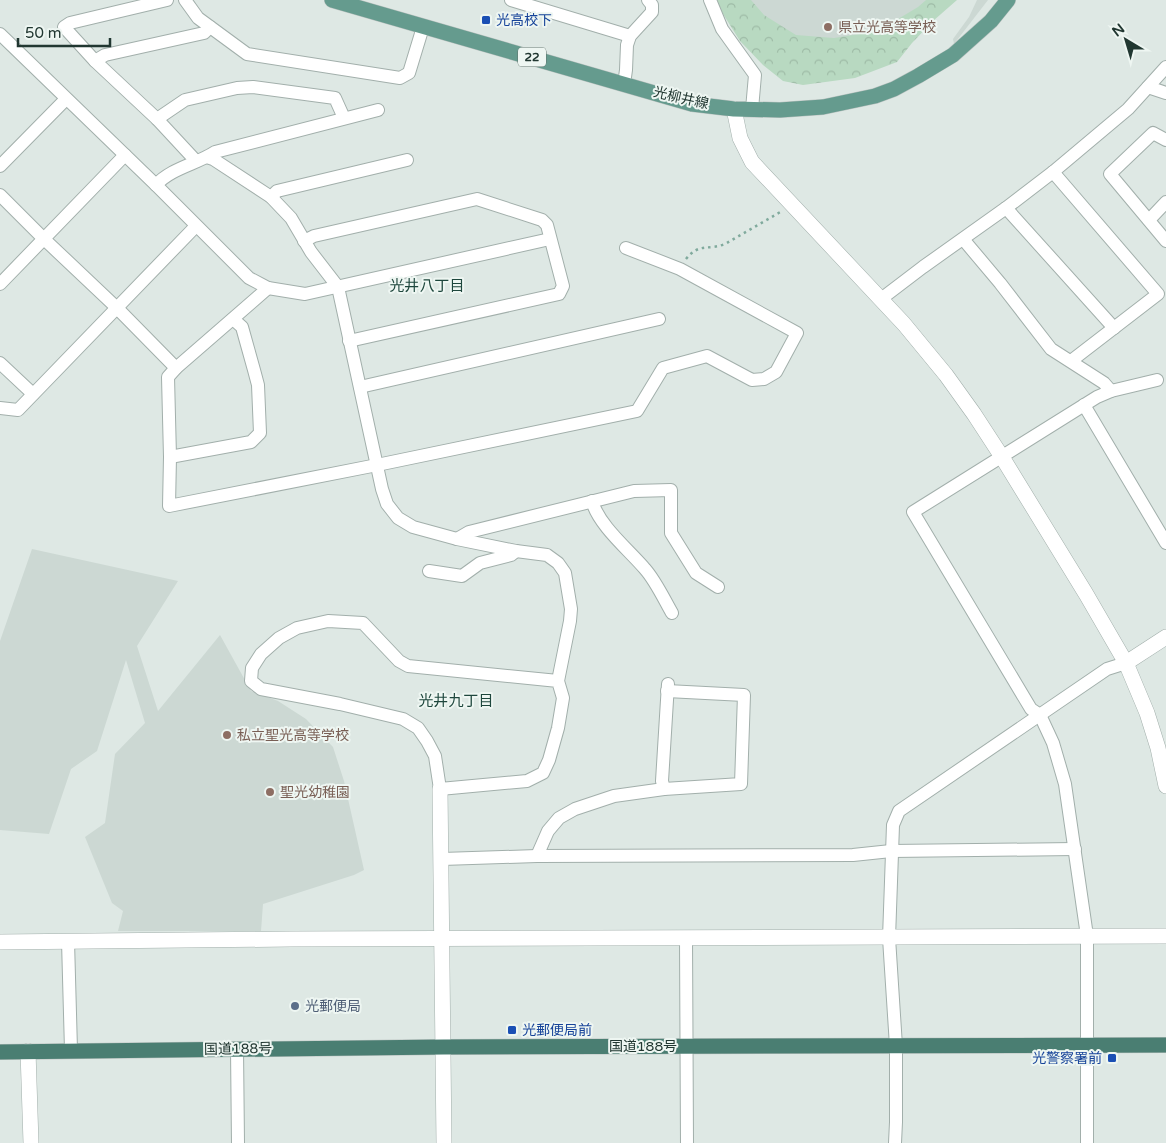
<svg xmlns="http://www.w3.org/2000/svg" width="1166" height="1143" viewBox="0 0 1166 1143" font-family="'Varela Round','Noto Sans JP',sans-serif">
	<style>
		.built { fill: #ccd8d3 }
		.forest { fill: url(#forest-crowns) }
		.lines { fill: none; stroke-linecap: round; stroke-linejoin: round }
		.minor-casing { stroke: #a2afab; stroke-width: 14 }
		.tertiary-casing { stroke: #a2afab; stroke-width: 16 }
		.primary-casing { stroke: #bcc3c1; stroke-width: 16 }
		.trunk-casing { stroke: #bcc3c1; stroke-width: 16 }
		.path { stroke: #80aa9d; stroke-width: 2.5; stroke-dasharray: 2.5 4; stroke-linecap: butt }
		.minor { stroke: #fff; stroke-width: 12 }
		.tertiary { stroke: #fff; stroke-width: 15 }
		.primary { stroke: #659b8e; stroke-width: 15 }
		.trunk { stroke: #4a7e72; stroke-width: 15 }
		.transit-dot { fill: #1a4fb4; stroke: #eef6f2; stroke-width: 2 }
		.education-dot { fill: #8d6e63; stroke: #eef6f2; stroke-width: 2 }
		.service-dot { fill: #5c6f8a; stroke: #eef6f2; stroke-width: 2 }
		.labels { text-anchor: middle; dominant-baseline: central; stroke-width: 4; stroke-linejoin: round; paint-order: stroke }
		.shield { fill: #eef6f2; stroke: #5e706b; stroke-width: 1 }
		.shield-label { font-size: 12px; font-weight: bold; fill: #213731 }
		.transit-label { font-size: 14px; fill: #164399; stroke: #eef6f2; text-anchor: start }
		.education-label { font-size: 14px; fill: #785e54; stroke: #eef6f2; text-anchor: start }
		.street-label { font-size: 14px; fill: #213731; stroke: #eef6f2 }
		.service-label { font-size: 14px; fill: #4e5e75; stroke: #eef6f2; text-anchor: start }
		.neighbourhood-label { font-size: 15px; fill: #1e473d; stroke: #eef6f2 }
	</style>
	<defs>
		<pattern id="forest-crowns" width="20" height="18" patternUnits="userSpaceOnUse" patternTransform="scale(1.25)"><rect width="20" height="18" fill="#b8d9c1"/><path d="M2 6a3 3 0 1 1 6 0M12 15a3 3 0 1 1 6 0" fill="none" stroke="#9ebba6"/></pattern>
	</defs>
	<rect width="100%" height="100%" fill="#dee8e4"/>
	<g class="built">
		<polygon points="722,0 944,0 839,59"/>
		<polygon points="977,0 988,0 954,44 953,39 969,17"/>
		<polygon points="32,549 178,581 137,646 158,711 220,635 251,691 278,701 306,719 333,747 344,781 364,870 354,875 263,904 261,931 118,931 123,911 112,903 85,837 105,823 115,754 145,723 126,660 97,751 71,769 49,834 0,830 0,641"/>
	</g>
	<polygon class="forest" points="716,0 751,0 764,15 796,35 834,38 878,31 918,7 926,0 957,0 933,21 912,43 897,62 855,78 803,85 783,81 763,65 740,41 718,6"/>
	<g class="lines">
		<g class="minor-casing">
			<g id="minor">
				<polyline points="167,0 70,23 64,27 95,61 157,119 196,161"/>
				<polyline points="185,0 198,18 247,54 400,78 409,73 423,27"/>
				<polyline points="511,0 630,36"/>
				<polyline points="710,0 722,29 755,75 752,109"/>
				<polyline points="0,34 156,185 249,278 268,288 305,294 550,239"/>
				<polyline points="95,61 105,55 204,33 210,27"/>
				<polyline points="624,84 626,70 627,45 630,36 652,12 652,5 648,0"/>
				<polyline points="1148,87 1166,93"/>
				<polyline points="157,119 185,100 237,88 253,87 335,98 344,118"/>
				<polyline points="1166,140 1153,133 1110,174 1166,241"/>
				<polyline points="207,157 213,159 271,197 291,218 311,252 338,287 382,489 387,504 398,518 413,527 457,539 516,551 547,555 558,563 565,573 571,609 570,621 558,681 563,698 558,728 549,760 543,773 527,781 440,789 435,756 427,741 418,728 403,719 340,704 261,689 251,681 252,668 261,654 279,638 297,628 328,621 363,623 399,661 408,666 558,681"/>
				<polyline points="0,166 66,99"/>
				<polyline points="1053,172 1158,294 1071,361"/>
				<path d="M156 185C171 168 197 164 215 152L378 110"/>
				<polyline points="0,195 43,238 117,308 176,368"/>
				<polyline points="271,197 277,191 407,160"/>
				<polyline points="1006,208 1114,328"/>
				<polyline points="1149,220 1166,202"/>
				<polyline points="963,239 1000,283 1051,349 1104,383 1111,391"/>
				<polyline points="304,241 314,236 477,199 542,220 547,225 563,286 559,294 349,341"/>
				<polyline points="0,284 125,155"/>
				<polyline points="268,288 176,368 168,377 170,457 169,506 377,465 637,411 663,368 707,356 752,380 764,379 776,372 797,333 680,269 626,248"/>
				<polyline points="881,299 923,267 1006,208 1053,172 1128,109 1166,67"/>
				<polyline points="0,363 33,394"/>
				<polyline points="360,387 659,319"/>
				<polyline points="1084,405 1166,543"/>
				<polyline points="0,408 18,410 196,226"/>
				<polyline points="170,457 251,442 260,433 258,385 254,370 242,327 233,319"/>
				<path d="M592 501C599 526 629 550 645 569 655 580 664 599 672 613"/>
				<polyline points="457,539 469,532 634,491 671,490 671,533 696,573 718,587"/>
				<polyline points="429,571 462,576 480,563 511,555 516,551"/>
				<polyline points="664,789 662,781 668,684"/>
				<polyline points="537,856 548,831 559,818 575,809 614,796 664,789 741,784 744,695 667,691"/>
				<polyline points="442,859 537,856 853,855 891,851 1075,849"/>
				<polyline points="686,938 687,1143"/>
				<polyline points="68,941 71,1050"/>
				<polyline points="237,1049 238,1143"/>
				<polyline points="895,1143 896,1122 896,1046 889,938 893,825 899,811 1107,669 1126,663"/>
				<polyline points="1087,1143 1087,936 1065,784 1053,743 1040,715 1031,709 913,512 1097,397 1111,391 1157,380"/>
			</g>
		</g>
		<g class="tertiary-casing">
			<g id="tertiary">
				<polyline points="734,109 740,138 752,162 904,324 946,375 974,414 1002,457 1086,594 1126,663 1147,713 1158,748 1166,786"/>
				<polyline points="1126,663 1166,637"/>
				<polyline points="440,789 444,1143"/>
				<polyline points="0,942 291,939 1166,936"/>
				<polyline points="28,1051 31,1143"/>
			</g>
		</g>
		<g class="primary-casing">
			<polyline id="primary" points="332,0 692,104 734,109 780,110 823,107 875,96 894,89 918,76 953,55 991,21 1008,0"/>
		</g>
		<g class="trunk-casing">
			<polyline id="trunk" points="0,1052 443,1047 1166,1045"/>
		</g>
		<path class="path" d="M686 259C700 242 707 251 725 244L782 211"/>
		<use href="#minor" class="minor"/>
		<use href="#tertiary" class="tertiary"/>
		<use href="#primary" class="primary"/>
		<use href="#trunk" class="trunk"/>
	</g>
	<g class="transit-dot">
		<rect x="481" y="15" width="10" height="10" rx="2.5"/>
		<rect x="507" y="1025" width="10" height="10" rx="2.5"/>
		<rect x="1107" y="1053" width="10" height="10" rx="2.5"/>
	</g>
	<g class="education-dot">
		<circle cx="828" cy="27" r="5"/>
		<circle cx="227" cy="735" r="5"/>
		<circle cx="270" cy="792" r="5"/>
	</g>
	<circle class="service-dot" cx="295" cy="1006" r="5"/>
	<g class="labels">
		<rect class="shield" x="518" y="47.5" width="28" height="19" rx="4"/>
		<g class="shield-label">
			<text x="532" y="57">22</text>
		</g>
		<g class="transit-label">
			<text x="496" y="20">光高校下</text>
			<text x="522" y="1030">光郵便局前</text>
			<text x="1102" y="1058" text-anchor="end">光警察署前</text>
		</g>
		<g class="education-label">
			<text x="838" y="27">県立光高等学校</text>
			<text x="237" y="735">私立聖光高等学校</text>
			<text x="280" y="792">聖光幼稚園</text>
		</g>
		<g class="street-label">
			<text transform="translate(681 98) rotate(13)">光柳井線</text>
			<text x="643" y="1046">国道188号</text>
			<text transform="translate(238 1049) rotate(-1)">国道188号</text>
		</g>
		<g class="service-label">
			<text x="305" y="1006">光郵便局</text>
		</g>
		<g class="neighbourhood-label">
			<text x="427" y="286">光井八丁目</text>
			<text x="456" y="701">光井九丁目</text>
		</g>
	</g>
	<g transform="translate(1126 40) rotate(322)" stroke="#eef6f2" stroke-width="4" paint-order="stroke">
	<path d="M0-4L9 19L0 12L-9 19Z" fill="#213731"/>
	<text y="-8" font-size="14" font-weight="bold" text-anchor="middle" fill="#213731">N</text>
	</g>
	<path d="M18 38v8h92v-8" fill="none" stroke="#213731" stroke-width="2.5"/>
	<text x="25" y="38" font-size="15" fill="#213731" stroke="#eef6f2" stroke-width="4" paint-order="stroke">50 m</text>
</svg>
